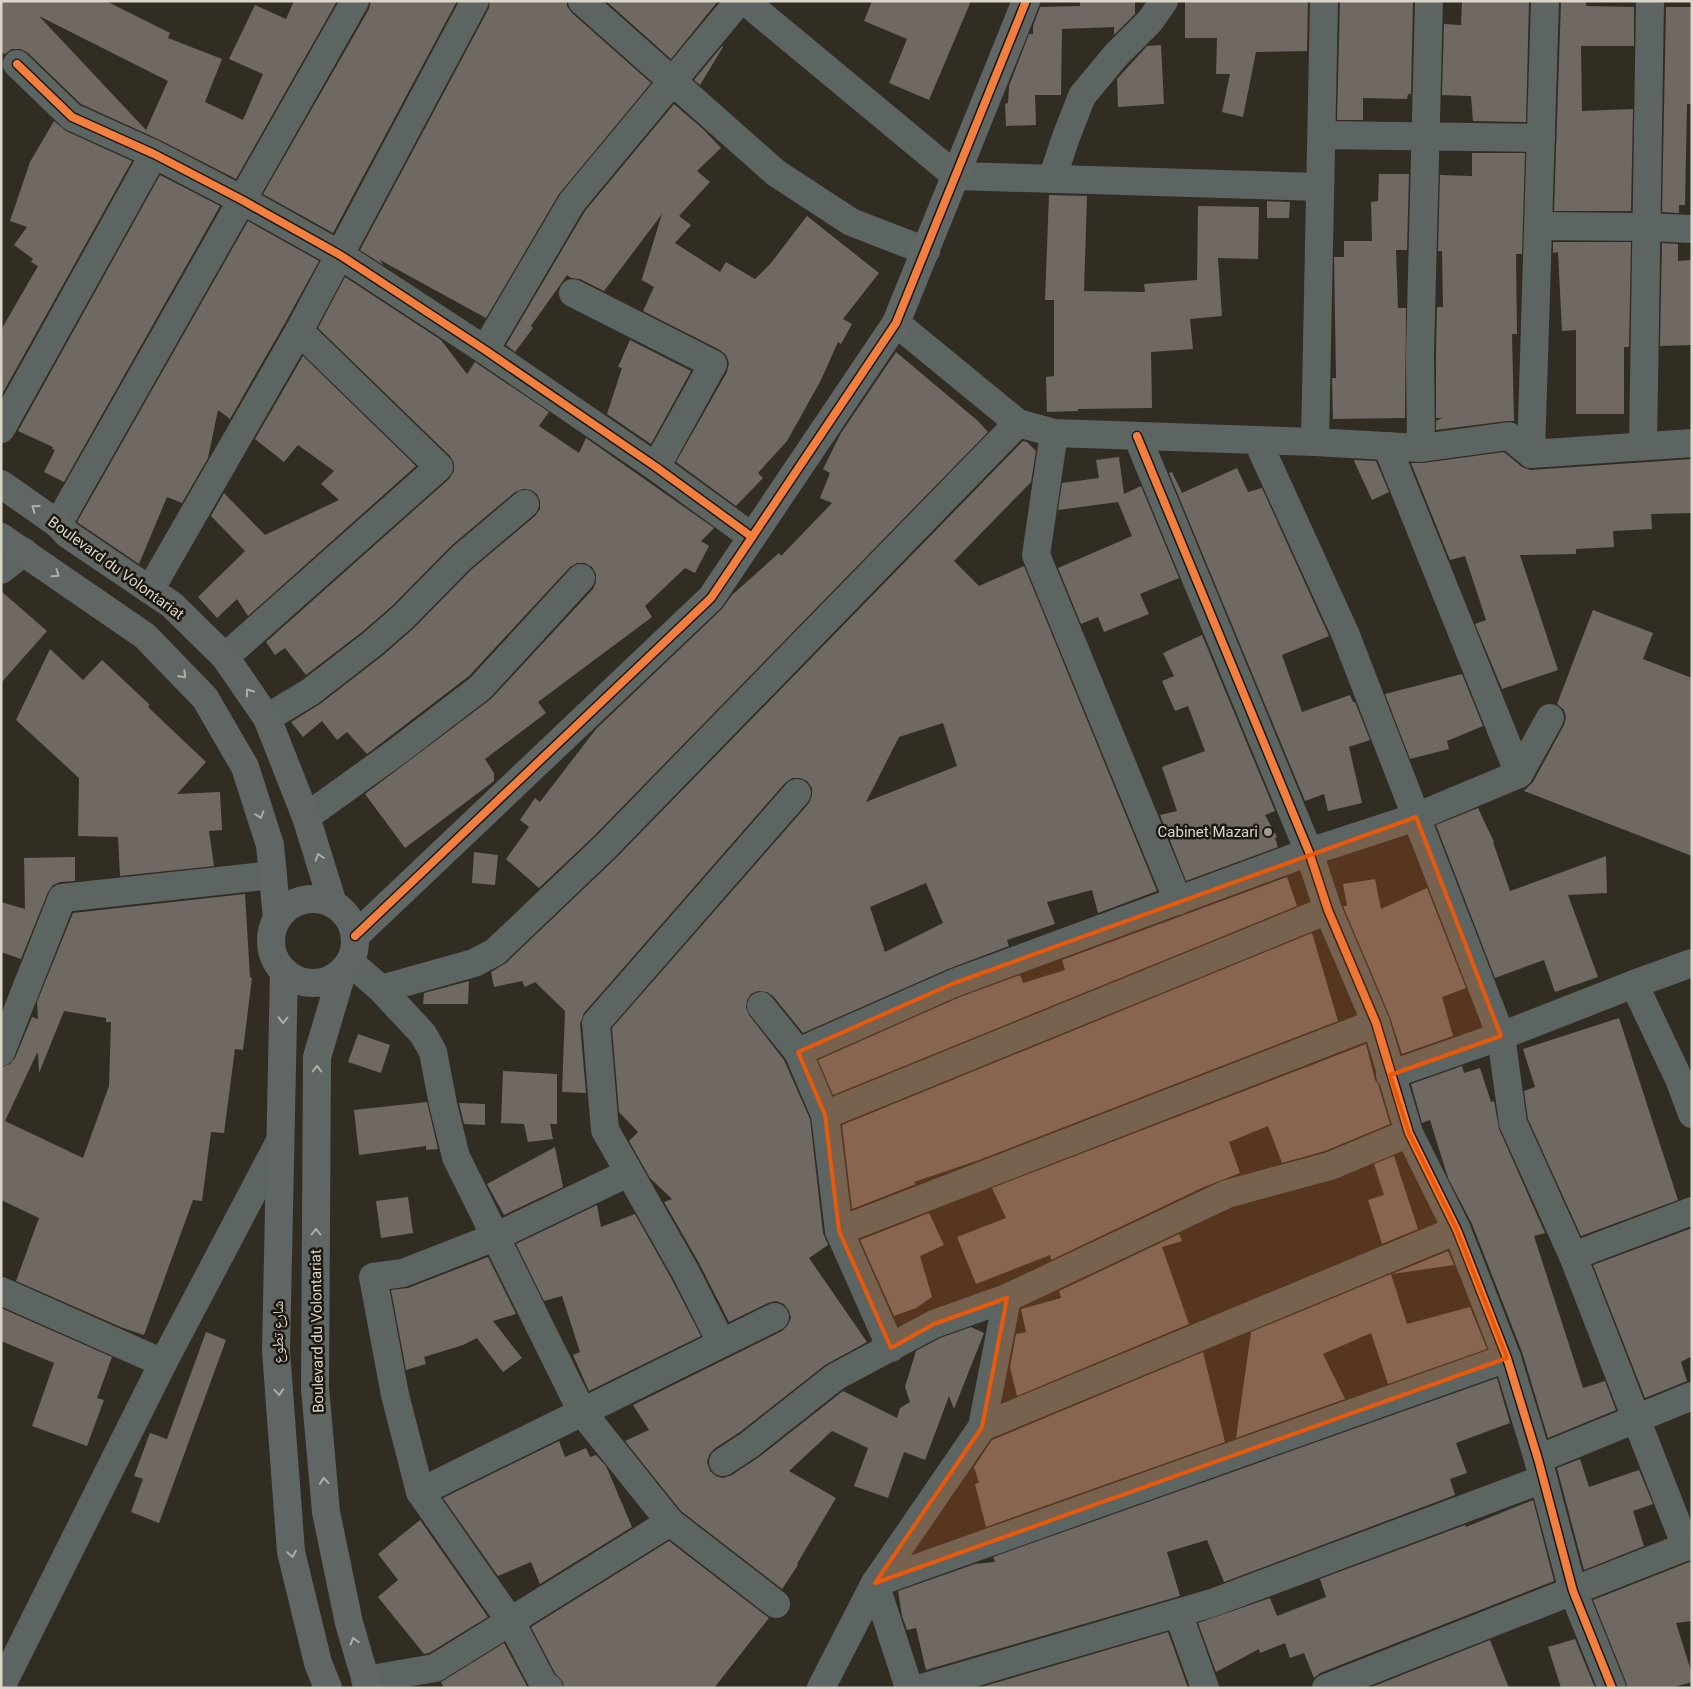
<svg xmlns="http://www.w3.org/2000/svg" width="1693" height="1689" viewBox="0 0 1693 1689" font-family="Roboto,'Noto Naskh Arabic',sans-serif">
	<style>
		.building { fill: #706863; fill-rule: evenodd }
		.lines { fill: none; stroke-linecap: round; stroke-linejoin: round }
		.street { stroke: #5c6562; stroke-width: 28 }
		.secondary { stroke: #5f6663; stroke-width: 28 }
		.cycleway-casing { stroke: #1c1810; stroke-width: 11 }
		.cycleway { stroke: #f27e40; stroke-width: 8 }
		.oneway { stroke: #b0afa6 }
		.marked { fill: #e8590c; fill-opacity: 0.2; stroke: #e8590c; stroke-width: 4; stroke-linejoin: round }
		.poi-dot { fill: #a09b90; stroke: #1c1810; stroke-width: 2 }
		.labels { text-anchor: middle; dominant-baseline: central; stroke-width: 5; stroke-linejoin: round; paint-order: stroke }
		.street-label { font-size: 15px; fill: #dbd6ca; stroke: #1c1810 }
		.poi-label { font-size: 15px; fill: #dbd6ca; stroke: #1c1810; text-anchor: end }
	</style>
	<rect width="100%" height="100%" fill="#322d23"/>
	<g class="building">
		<path d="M1 1H106L170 33 168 38 222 59 205 102 243 120 263 74 229 59 255 5 286 19 294 1H337L236 179 160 140 81 104 28 53 21 49H12L5 54 1 52ZM39 16 168 81 146 130Z"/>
		<polygon points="371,1 457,1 333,233 263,194 369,9"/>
		<polygon points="490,1 567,1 567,6 572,13 651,83 559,194 486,318 380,260 383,265 360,250 489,8"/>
		<polygon points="606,1 718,1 671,59"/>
		<polygon points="872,1 971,1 929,100 889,83 907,39 864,21"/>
		<polygon points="1080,1 1135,1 1135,14 1114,35 1114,27 1062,29 1061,95 1035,95 1036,125 1006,126 1005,104 1008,103 1009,86 1029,34 1033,34 1033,26 1040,7 1080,6"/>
		<polygon points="1185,1 1308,1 1307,51 1256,52 1243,117 1222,112 1230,74 1216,74 1217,38 1185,38"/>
		<polygon points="1340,1 1413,1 1411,94 1408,94 1407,99 1363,98 1363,120 1337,120"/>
		<polygon points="1462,1 1529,1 1526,122 1473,121 1471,96 1442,95 1444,24 1461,25"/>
		<polygon points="1561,1 1586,1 1586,6 1634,7 1634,46 1581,46 1582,111 1633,109 1631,211 1554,211"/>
		<polygon points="1666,7 1692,7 1692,104 1687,104 1685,205 1679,205 1679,213 1662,212"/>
		<polygon points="1161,45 1164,104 1118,107 1117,79 1147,46"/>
		<polygon points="722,46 723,47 700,85 694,80"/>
		<polygon points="674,104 704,130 721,148 697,171 710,182 679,216 691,225 675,243 720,272 726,262 755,279 771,263 807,216 879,273 843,319 852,324 841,344 838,342 821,380 787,441 758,473 763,478 736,506 676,462 727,372 729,363 726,355 720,350 643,311 654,287 642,280 641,282 662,214 604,291 580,279 571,278 567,275 531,326 533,328 515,352 506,345 585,211"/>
		<polygon points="54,121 66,131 132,161 1,396 1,330 38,266 31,262 33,259 14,245 27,227 10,221 30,162"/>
		<polygon points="1472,153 1525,153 1522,254 1516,254 1517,334 1512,334 1514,421 1507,421 1436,430 1436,421 1442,418 1436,418 1436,352 1437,307 1443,307 1442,251 1438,251 1440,175 1472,176"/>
		<polygon points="1379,174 1409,174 1407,250 1396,250 1398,308 1406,308 1405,418 1333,419 1332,378 1336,378 1334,257 1344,257 1344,241 1372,241 1371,202 1378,201"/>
		<polygon points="160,175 220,206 64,482 44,472 55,450 52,449 53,447 18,431"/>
		<polygon points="1049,195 1087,196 1084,291 1145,292 1144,284 1197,280 1198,206 1259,207 1258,259 1218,258 1222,316 1190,319 1193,349 1151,352 1152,408 1078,409 1078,411 1047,412 1046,377 1054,376 1054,300 1045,300"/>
		<polygon points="1267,201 1290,202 1289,218 1267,218"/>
		<polygon points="248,221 319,261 285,323 230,419 218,410 208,458 182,503 167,497 139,564 77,522"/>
		<polygon points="1553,242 1631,242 1629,347 1624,347 1624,414 1576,414 1576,330 1562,331 1558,252 1553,253"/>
		<polygon points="1662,243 1678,244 1678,261 1692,260 1692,345 1660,346"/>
		<polygon points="345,277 441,340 467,374 475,362 549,412 539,426 579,453 586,438 714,528 701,541 709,546 695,573 685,568 645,606 652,617 538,702 546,713 485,759 494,773 494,781 405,848 365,794 491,699 593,589 596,582 596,574 592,567 585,563 577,563 570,567 469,676 367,754 347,732 337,740 322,721 303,737 291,722 320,704 382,656 414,628 472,569 535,516 540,509 540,501 537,494 531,490 523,489 515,492 451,546 392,606 362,632 306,675 285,648 275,655 266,642 449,479 454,471 454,463 450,456 318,328"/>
		<polygon points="630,340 691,371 651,444 607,414 622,368 618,367"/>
		<polygon points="896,352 978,421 988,432 594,836 539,888 506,859 529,827 520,820 535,798 540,802 596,729 722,609 732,595 779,553 781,556 832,503 820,498 830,473 823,469 841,433"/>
		<polygon points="303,356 416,466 248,616 237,599 217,618 198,597 245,551 211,516 224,493 265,535 339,500 321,484 334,471 298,445 284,462 255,439"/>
		<path d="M1023 441 1027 442 1036 451 1031 482 954 561 979 586 1024 566 1157 891 1098 913 1092 890 1047 902 1055 924 1007 940 1009 946 948 969 803 1033 773 996 767 992 758 991 751 994 747 1000 746 1008 749 1015 784 1060 810 1119 823 1233 828 1245 809 1258 867 1342 825 1365 740 1432 714 1449 709 1455 707 1462 710 1471 716 1476 723 1478 732 1475 759 1457 843 1391 897 1418 900 1408 910 1402 905 1387 916 1351 940 1338 971 1327 984 1333 954 1409 949 1396 925 1460 904 1452 888 1498 854 1486 868 1448 832 1431 789 1471 836 1498 797 1564 798 1565 782 1589 681 1511 625 1441 649 1430 633 1405 782 1331 788 1325 791 1318 789 1311 784 1304 776 1301 768 1303 729 1322 699 1263 664 1202 672 1199 650 1178 629 1141 638 1132 619 1112 612 1028 809 803 812 796V788L807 781 800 778H792L785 783 584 1013 580 1024 586 1093 562 1092 565 1011 535 982 525 987 522 981 494 987 491 972 506 963 616 858ZM943 723 957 766 866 802 899 737ZM926 883 943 923 885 952 870 907Z"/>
		<polygon points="1504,452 1522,467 1530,470 1692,459 1692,513 1651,514 1652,529 1613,531 1614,547 1576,549 1576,554 1520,555 1558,670 1502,689 1475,624 1486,620 1465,556 1450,560 1411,463 1423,463"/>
		<polygon points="1119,457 1124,494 1141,486 1179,578 1140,594 1149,614 1104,632 1098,617 1081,624 1058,568 1132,536 1118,502 1058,510 1062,483 1099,478 1096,460"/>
		<polygon points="1355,460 1376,461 1389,492 1372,500 1354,461"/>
		<polygon points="1237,468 1248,492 1262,488 1329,636 1282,655 1302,712 1350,695 1353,702 1355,702 1370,740 1349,747 1362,803 1328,811 1324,794 1305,801 1169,473 1172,472 1182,493"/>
		<polygon points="1,591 47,631 1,683"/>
		<polygon points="1593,610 1653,633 1643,659 1692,678 1692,856 1524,791 1533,782 1564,725 1566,717 1564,710 1557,704"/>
		<polygon points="1202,635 1275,811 1265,815 1277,837 1275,838 1278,847 1186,881 1160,815 1177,811 1162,767 1205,751 1188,706 1175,711 1162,681 1174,676 1163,653"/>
		<polygon points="50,649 83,680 102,660 150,705 148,707 206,762 177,794 220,792 222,830 209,831 214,866 120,876 118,837 78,836 79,778 16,720"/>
		<polygon points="1462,674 1483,726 1447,741 1449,749 1410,759 1385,694"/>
		<polygon points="1478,808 1494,842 1493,842 1510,891 1606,856 1607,893 1568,895 1598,977 1555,992 1544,960 1495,978 1436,825"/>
		<polygon points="474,852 498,855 495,885 472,883"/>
		<polygon points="75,857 75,881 60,882 53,885 48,892 21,959 1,952 1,902 25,909 24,858"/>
		<polygon points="1287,877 1297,906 833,1095 818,1060 960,997 1020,975 1023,983 1065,970 1062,960"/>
		<polygon points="1375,879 1381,909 1427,888 1466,988 1442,997 1453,1036 1402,1054 1390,1017 1343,906 1347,906 1343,884"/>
		<path d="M245 894 250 977 252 978 243 1050 235 1049 224 1133 211 1132 202 1201 193 1200 144 1335 123 1328 16 1281 39 1218 1 1200V1067L10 1064 15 1058 32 1017 38 1019 37 1002 73 913ZM64 1011 106 1018V1022H111L109 1086 83 1158 5 1121 37 1053 38 1054 39 1073Z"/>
		<polygon points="1312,933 1338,1021 979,1160 914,1182 916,1184 852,1209 842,1125"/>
		<polygon points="469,981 468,1004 423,1004 424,993"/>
		<polygon points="1619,1018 1678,1200 1581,1236 1528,1119 1524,1091 1535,1087 1523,1049"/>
		<polygon points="358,1034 390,1045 381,1073 348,1062"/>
		<polygon points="1366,1044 1375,1080 1378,1084 1390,1124 1325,1151 1282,1163 1268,1126 1229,1142 1240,1173 1204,1187 1051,1260 1050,1255 976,1284 957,1237 1006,1218 992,1188"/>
		<polygon points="1462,1066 1464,1073 1480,1068 1491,1102 1494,1101 1499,1129 1545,1233 1534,1236 1583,1388 1605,1381 1616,1410 1548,1438 1522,1352 1472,1224 1448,1178 1430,1120 1422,1123 1411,1084"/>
		<polygon points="503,1071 557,1074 557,1124 550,1124 553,1139 528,1142 524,1124 501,1123"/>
		<polygon points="427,1102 438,1149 426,1150 426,1146 359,1155 354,1110"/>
		<polygon points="459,1103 485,1104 485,1125 464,1124"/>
		<polygon points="555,1147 563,1187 504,1215 487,1184"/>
		<polygon points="1394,1156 1418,1229 1382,1244 1368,1200 1384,1195 1374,1164"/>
		<polygon points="408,1197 413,1233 381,1238 376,1201"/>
		<polygon points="597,1205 601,1227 635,1214 671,1278 701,1336 589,1391 573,1355 580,1352 562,1296 544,1301 516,1244"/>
		<polygon points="929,1213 944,1245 920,1256 932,1297 916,1308 894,1316 860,1240"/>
		<polygon points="1692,1228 1692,1356 1681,1362 1687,1381 1645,1398 1593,1265"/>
		<polygon points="1179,1234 1182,1241 1162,1247 1189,1324 1017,1396 1010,1367 1016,1334 1026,1332 1021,1309 1061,1298 1059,1291"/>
		<polygon points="1448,1251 1454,1265 1392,1274"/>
		<polygon points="488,1257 516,1314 493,1321 522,1358 503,1372 477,1338 463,1345 424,1357 426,1364 406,1370 391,1290 408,1288"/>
		<polygon points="1391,1274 1407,1324 1470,1307 1487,1349 1388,1384 1371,1333 1323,1354 1345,1399 1236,1438 1251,1332"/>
		<polygon points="1,1308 112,1357 97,1398 104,1400 87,1446 32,1426 54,1363 1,1341"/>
		<polygon points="206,1332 226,1340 159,1523 131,1512 143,1479 134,1476 150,1433 167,1439"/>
		<polygon points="1203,1352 1225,1442 986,1527 975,1484 979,1483 974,1467 992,1440"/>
		<polygon points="1497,1378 1510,1423 1456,1443 1467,1473 1450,1479 1455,1495 1224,1582 1207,1540 1167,1552 1180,1596 926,1670 916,1628 907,1630 902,1616 898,1591 975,1564 995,1562 993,1557"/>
		<polygon points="559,1441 565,1457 586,1448 590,1457 596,1455 606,1466 632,1527 540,1584 531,1562 498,1576 443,1498"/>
		<polygon points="1580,1459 1589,1487 1639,1470 1653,1504 1633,1511 1644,1546 1584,1570 1557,1468"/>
		<polygon points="1533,1500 1554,1581 1320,1673 1314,1678 1304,1653 1290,1658 1285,1643 1260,1653 1259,1649 1216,1672 1198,1623 1270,1598 1277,1616 1326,1597 1320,1579 1465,1525 1466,1527"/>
		<polygon points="420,1520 488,1617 429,1653 424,1654 378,1597 398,1580 378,1554"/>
		<polygon points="669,1541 769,1618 714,1688 564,1688 563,1682 555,1673 531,1627"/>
		<polygon points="1692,1561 1692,1621 1676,1623 1692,1674 1692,1682 1671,1688 1627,1688 1626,1682 1593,1600"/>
		<polygon points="1168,1632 1188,1688 978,1688"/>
		<polygon points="1575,1639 1595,1688 1561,1688 1548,1647"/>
		<polygon points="1490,1640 1509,1688 1369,1688"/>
		<polygon points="504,1643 528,1688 444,1688 441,1682"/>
	</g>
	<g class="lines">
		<g class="street">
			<polyline points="582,1 776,173 851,222 926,251"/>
			<polyline points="745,1 956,176 1320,187"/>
			<polyline points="17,64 72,117 154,154 242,200 340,255 485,350 656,467 752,537"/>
			<polyline points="1322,135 1541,138"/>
			<polyline points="1052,179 1066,137 1082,96 1116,55 1150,21 1164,1"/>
			<polyline points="1538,226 1646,227 1692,229"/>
			<polyline points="573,293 713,364 656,467"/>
			<polyline points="896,323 1018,423 1054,433 1315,442 1421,448 1509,436 1531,454 1692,443"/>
			<polyline points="485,350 572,202 739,1"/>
			<polyline points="1,429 154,154"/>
			<polyline points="1054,433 1036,555 1178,901"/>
			<polyline points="1137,436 1309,852 1328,910 1376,1023 1409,1133 1457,1230 1507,1358 1538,1459 1573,1591 1612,1688"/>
			<polyline points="1257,440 1345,633 1501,1036 1513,1123 1573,1256 1686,1547"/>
			<polyline points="1315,442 1324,1"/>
			<polyline points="1387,446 1519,774"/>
			<polyline points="1643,446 1650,1"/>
			<polyline points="1421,448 1420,352 1429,1"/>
			<polyline points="1531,454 1545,1"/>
			<polyline points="58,524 355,1"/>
			<polyline points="1,570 24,552"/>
			<polyline points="150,590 299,331 475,1"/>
			<polyline points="225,657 439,467 299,331"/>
			<polyline points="267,718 310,692 372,644 403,617 461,558 525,504"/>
			<polyline points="306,817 395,753 480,688 581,578"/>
			<polyline points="350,962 381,989 423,1034 433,1052 443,1104 456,1157 582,1412 670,1522 776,1604"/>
			<polyline points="1634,984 1679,1079 1692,1114"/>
			<polyline points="381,989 474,963 495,952 605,847 1018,423"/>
			<polyline points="761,1006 798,1052 825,1115 839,1231 891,1348"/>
			<polyline points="1,1052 62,898 273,875"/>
			<polyline points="798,1052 954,983 1309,852 1416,817 1519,774 1550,718"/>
			<polyline points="1390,1075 1501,1036 1634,984 1692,963"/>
			<polyline points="825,1115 1328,910"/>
			<polyline points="839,1231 1376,1023"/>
			<polyline points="1573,1256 1692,1211"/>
			<polyline points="1,1291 163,1363"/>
			<polyline points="721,1342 685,1271 605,1130 596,1023 797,793"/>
			<polyline points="982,1427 1457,1230"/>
			<polyline points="1538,1459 1692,1396"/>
			<polyline points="723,1462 749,1445 835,1377 934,1324 1007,1298 1227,1194 1330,1166 1409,1133"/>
			<polyline points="420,1492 775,1317"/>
			<polyline points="1178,1613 1205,1688"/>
			<polyline points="365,1680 435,1668 670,1522"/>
			<polyline points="1,1687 163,1363 280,1141"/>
			<polyline points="549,1688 543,1683 511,1622 420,1492 395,1395 373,1277 403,1273 495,1237 628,1173"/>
			<polyline points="821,1688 875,1583 982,1427 1007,1298"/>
			<polyline points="909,1688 875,1583 1507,1358"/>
			<polyline points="922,1688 1212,1603 1543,1479"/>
			<polyline points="1326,1688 1692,1544"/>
		</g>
		<g class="secondary">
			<polyline points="1,484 58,524 67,534 172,605 225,657 267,718 306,817 333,904"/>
			<polyline points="1,537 145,636 205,698 245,767 270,845 277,919"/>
			<circle cx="313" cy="941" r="42"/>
			<polyline points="355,936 711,598 896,323 1026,1"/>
			<polyline points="284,971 276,1351 291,1552 318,1663 328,1688"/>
			<polyline points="342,973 317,1057 315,1388 326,1512 349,1623 368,1688"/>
		</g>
		<g class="cycleway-casing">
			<g id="cycleway">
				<polyline points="17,64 72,117 154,154 242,200 340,255 485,350 656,467 752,537"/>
				<polyline points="1137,436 1309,852 1328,910 1376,1023 1409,1133 1457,1230 1507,1358 1538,1459 1573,1591 1612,1688"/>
				<polyline points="355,936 711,598 896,323 1026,1"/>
			</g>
		</g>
		<use href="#cycleway" class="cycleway"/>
	</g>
	<defs><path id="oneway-chevron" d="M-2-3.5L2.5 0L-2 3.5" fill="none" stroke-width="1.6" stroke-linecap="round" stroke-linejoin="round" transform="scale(1.25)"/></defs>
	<g class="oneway">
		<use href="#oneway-chevron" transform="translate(35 508) rotate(-144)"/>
		<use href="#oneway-chevron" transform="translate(56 574) rotate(35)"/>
		<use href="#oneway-chevron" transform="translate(183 675) rotate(45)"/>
		<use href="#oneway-chevron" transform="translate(249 692) rotate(-125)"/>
		<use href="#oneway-chevron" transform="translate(260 815) rotate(72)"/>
		<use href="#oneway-chevron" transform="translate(319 857) rotate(-108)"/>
		<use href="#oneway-chevron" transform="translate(283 1020) rotate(91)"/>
		<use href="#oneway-chevron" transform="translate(317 1069) rotate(-90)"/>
		<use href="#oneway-chevron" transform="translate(316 1232) rotate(-90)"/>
		<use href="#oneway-chevron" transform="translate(279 1392) rotate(86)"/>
		<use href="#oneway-chevron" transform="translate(324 1481) rotate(-95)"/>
		<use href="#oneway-chevron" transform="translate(292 1554) rotate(80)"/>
		<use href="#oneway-chevron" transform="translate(354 1641) rotate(-106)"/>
	</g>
	<path class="marked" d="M1416 817 1501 1036 1390 1075 1409 1133 1457 1230 1507 1358 875 1583 982 1427 1007 1298 934 1324 891 1348 839 1231 825 1115 798 1052 954 983Z"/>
	<circle class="poi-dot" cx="1268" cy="832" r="5"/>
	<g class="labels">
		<g class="street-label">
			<text transform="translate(116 568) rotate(36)">Boulevard du Volontariat</text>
			<text transform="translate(317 1331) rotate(-91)">Boulevard du Volontariat</text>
			<text transform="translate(278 1332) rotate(-90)">شارع تطوع</text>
		</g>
		<g class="poi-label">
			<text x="1258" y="832">Cabinet Mazari</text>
		</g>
	</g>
	<rect width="1693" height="1689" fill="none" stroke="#dbd6ca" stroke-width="5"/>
</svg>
